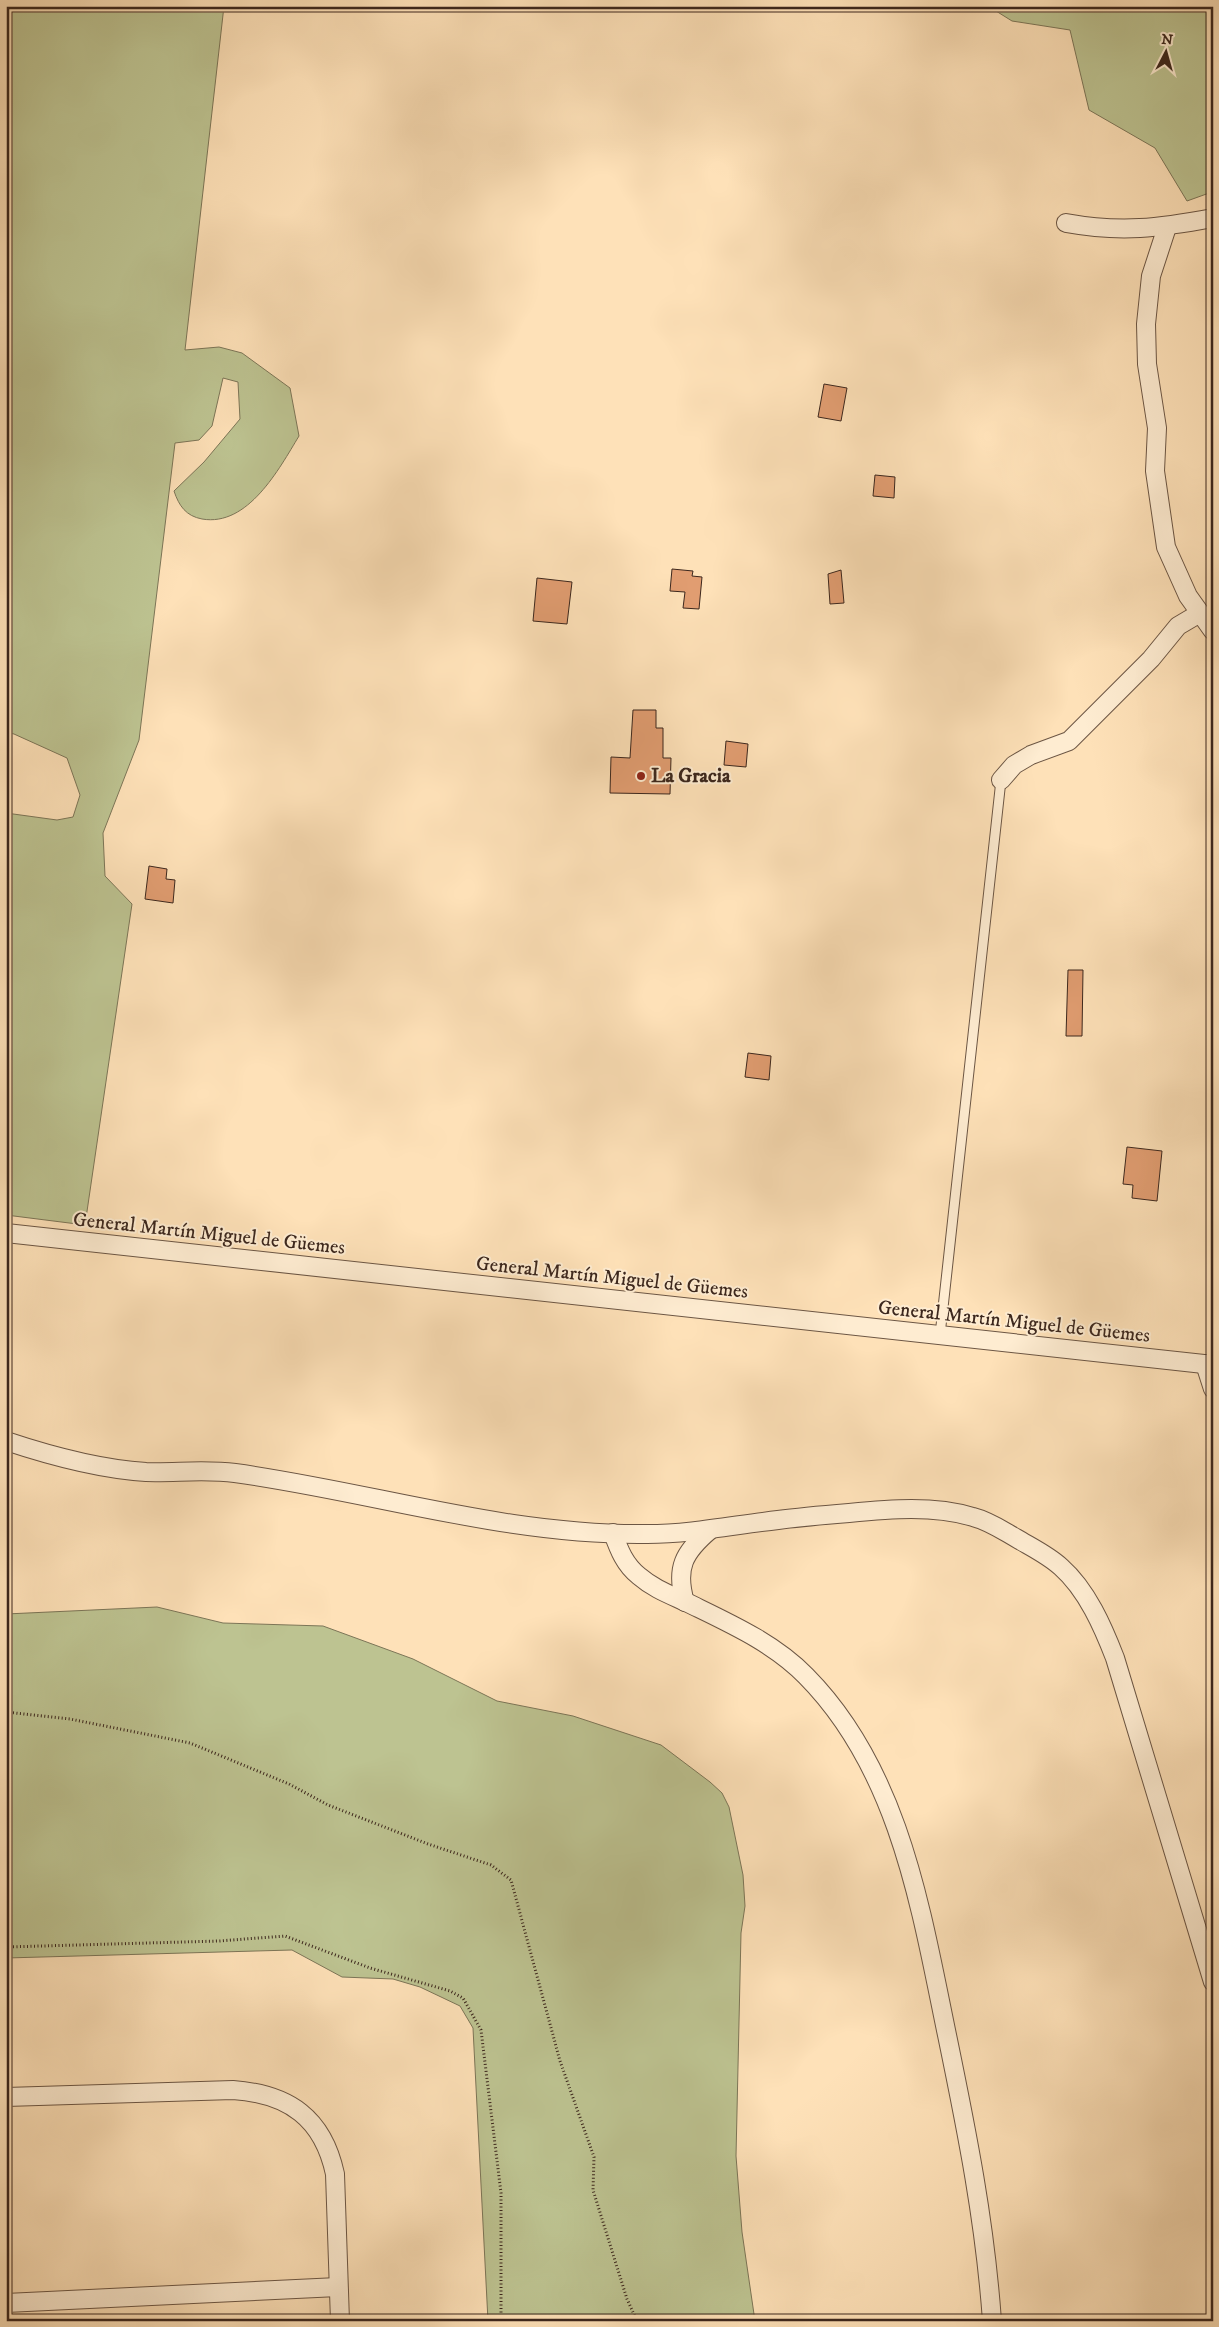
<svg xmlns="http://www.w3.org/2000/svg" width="1219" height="2327" viewBox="0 0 1219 2327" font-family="'IM FELL DW Pica',serif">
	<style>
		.green { fill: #bdc391; stroke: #7c7557 }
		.building { fill: #e19d71; stroke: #3c271d }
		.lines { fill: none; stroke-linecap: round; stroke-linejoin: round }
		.lane-casing { stroke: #6c5644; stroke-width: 11 }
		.street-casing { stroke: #6c5644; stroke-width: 20 }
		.path { stroke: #3c271d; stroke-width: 3; stroke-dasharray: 1 2.5; stroke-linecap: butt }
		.lane { stroke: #feecd1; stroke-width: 9 }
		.street { stroke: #feecd1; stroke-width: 18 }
		.poi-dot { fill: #8f2418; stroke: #feecd1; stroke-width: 2 }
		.labels { text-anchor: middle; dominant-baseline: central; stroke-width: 4; stroke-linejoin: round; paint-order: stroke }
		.poi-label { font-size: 20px; font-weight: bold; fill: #3c271d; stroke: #feecd1; text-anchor: start }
		.street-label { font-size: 20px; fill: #3c271d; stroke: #feecd1 }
	</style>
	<rect width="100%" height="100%" fill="#fee1b8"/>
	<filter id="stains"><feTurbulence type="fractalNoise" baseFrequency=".004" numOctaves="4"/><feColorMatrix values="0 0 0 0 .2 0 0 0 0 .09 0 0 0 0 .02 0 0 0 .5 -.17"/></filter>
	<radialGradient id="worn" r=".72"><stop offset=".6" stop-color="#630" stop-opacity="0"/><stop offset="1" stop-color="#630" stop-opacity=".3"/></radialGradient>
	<g class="green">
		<path d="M6 6H224L185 350 219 347 242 353 290 388 299 436C279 469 248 527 202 519 186 516 179 506 174 491L204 462 240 419 238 382 223 378 212 426 199 440 175 443 139 740 103 833 105 876 132 904 85 1225 6 1215V813L57 820 73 817 80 795 67 758 14 734 6 732Z"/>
		<polygon points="988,6 1213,6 1212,192 1187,201 1155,148 1089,110 1070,30 1012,21"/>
		<polygon points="157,1607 223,1623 323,1626 413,1659 497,1701 573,1716 661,1745 710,1782 722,1793 729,1807 743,1875 745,1906 741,1933 736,2156 742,2232 755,2321 488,2321 473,2028 460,2006 420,1987 393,1979 342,1977 292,1950 6,1958 6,1614"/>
	</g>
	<g class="building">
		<polygon points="824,384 847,388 841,421 818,417"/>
		<polygon points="875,475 895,477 894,498 873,496"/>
		<polygon points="672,569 693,571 692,576 702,577 699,609 683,608 685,592 670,591"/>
		<polygon points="841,570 844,603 830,604 828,574"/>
		<polygon points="537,578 572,582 567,624 533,621"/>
		<polygon points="633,710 656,710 656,728 663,728 663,758 671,758 670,794 610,793 611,757 630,758"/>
		<polygon points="726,741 748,744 746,767 724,765"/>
		<polygon points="149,866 167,869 166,879 175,880 173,903 145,899"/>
		<polygon points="1068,970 1083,970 1082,1036 1066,1036"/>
		<polygon points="748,1053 771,1056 769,1080 745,1077"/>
		<polygon points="1127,1147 1162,1151 1157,1201 1132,1198 1133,1185 1123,1184"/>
	</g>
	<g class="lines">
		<g class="lane-casing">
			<polyline id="lane" points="940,1335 1001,780"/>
		</g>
		<g class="street-casing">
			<g id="street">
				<path d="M1066 223C1121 233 1159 228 1213 218"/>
				<polyline points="1167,227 1151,276 1146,324 1147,364 1157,428 1155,471 1166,547 1188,596 1213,631"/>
				<polyline points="1001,780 1014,765 1031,755 1069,741 1151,659 1178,626 1200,613"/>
				<polyline points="6,1233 1213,1365"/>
				<polyline points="1205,1364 1213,1389"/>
				<path d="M6 1441C51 1456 98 1469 146 1472 175 1473 205 1469 235 1473 373 1492 507 1536 647 1534 691 1534 734 1525 778 1520 801 1517 825 1515 849 1513 889 1509 934 1505 973 1517 989 1521 1002 1530 1016 1538 1031 1547 1048 1555 1061 1567 1087 1590 1103 1627 1115 1658L1213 1982"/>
				<path d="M613 1533C619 1550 625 1565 639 1576 654 1589 671 1595 688 1603 729 1623 774 1643 806 1676 900 1771 921 1910 947 2035 967 2132 985 2222 992 2321"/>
				<path d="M685 1602C675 1568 684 1552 710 1530"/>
				<path d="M6 2097 233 2090C289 2094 323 2118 335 2174L340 2321"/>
				<polyline points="6,2303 338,2287"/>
			</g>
		</g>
		<g class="path">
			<polyline points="6,1712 70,1719 190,1743 289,1784 328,1805 428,1844 491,1865 511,1880 560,2061 594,2157 593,2190 627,2299 637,2321"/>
			<polyline points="6,1947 219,1941 285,1936 370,1968 450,1991 463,1998 481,2030 501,2193 501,2321"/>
		</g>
		<use href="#lane" class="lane"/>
		<use href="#street" class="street"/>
	</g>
	<circle class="poi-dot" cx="641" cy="776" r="5"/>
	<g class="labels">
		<g class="poi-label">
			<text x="651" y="776">La Gracia</text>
		</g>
		<g class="street-label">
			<text transform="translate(209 1234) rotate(6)">General Martín Miguel de Güemes</text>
			<text transform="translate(612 1278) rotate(6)">General Martín Miguel de Güemes</text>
			<text transform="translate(1014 1322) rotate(6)">General Martín Miguel de Güemes</text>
		</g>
	</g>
	<rect width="1219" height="2327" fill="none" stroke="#fee1b8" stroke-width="25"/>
	<rect x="8" y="8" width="1204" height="2312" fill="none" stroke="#3c271d" stroke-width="2.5"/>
	<rect x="12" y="12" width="1194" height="2302" fill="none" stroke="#3c271d"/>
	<g transform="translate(1166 52) rotate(6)" stroke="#feecd1" stroke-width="4" paint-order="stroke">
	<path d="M0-4L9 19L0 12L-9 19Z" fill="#3c271d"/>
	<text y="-8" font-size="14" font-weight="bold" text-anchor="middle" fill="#3c271d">N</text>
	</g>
	<rect width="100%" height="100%" filter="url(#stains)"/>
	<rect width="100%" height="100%" fill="url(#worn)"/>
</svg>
